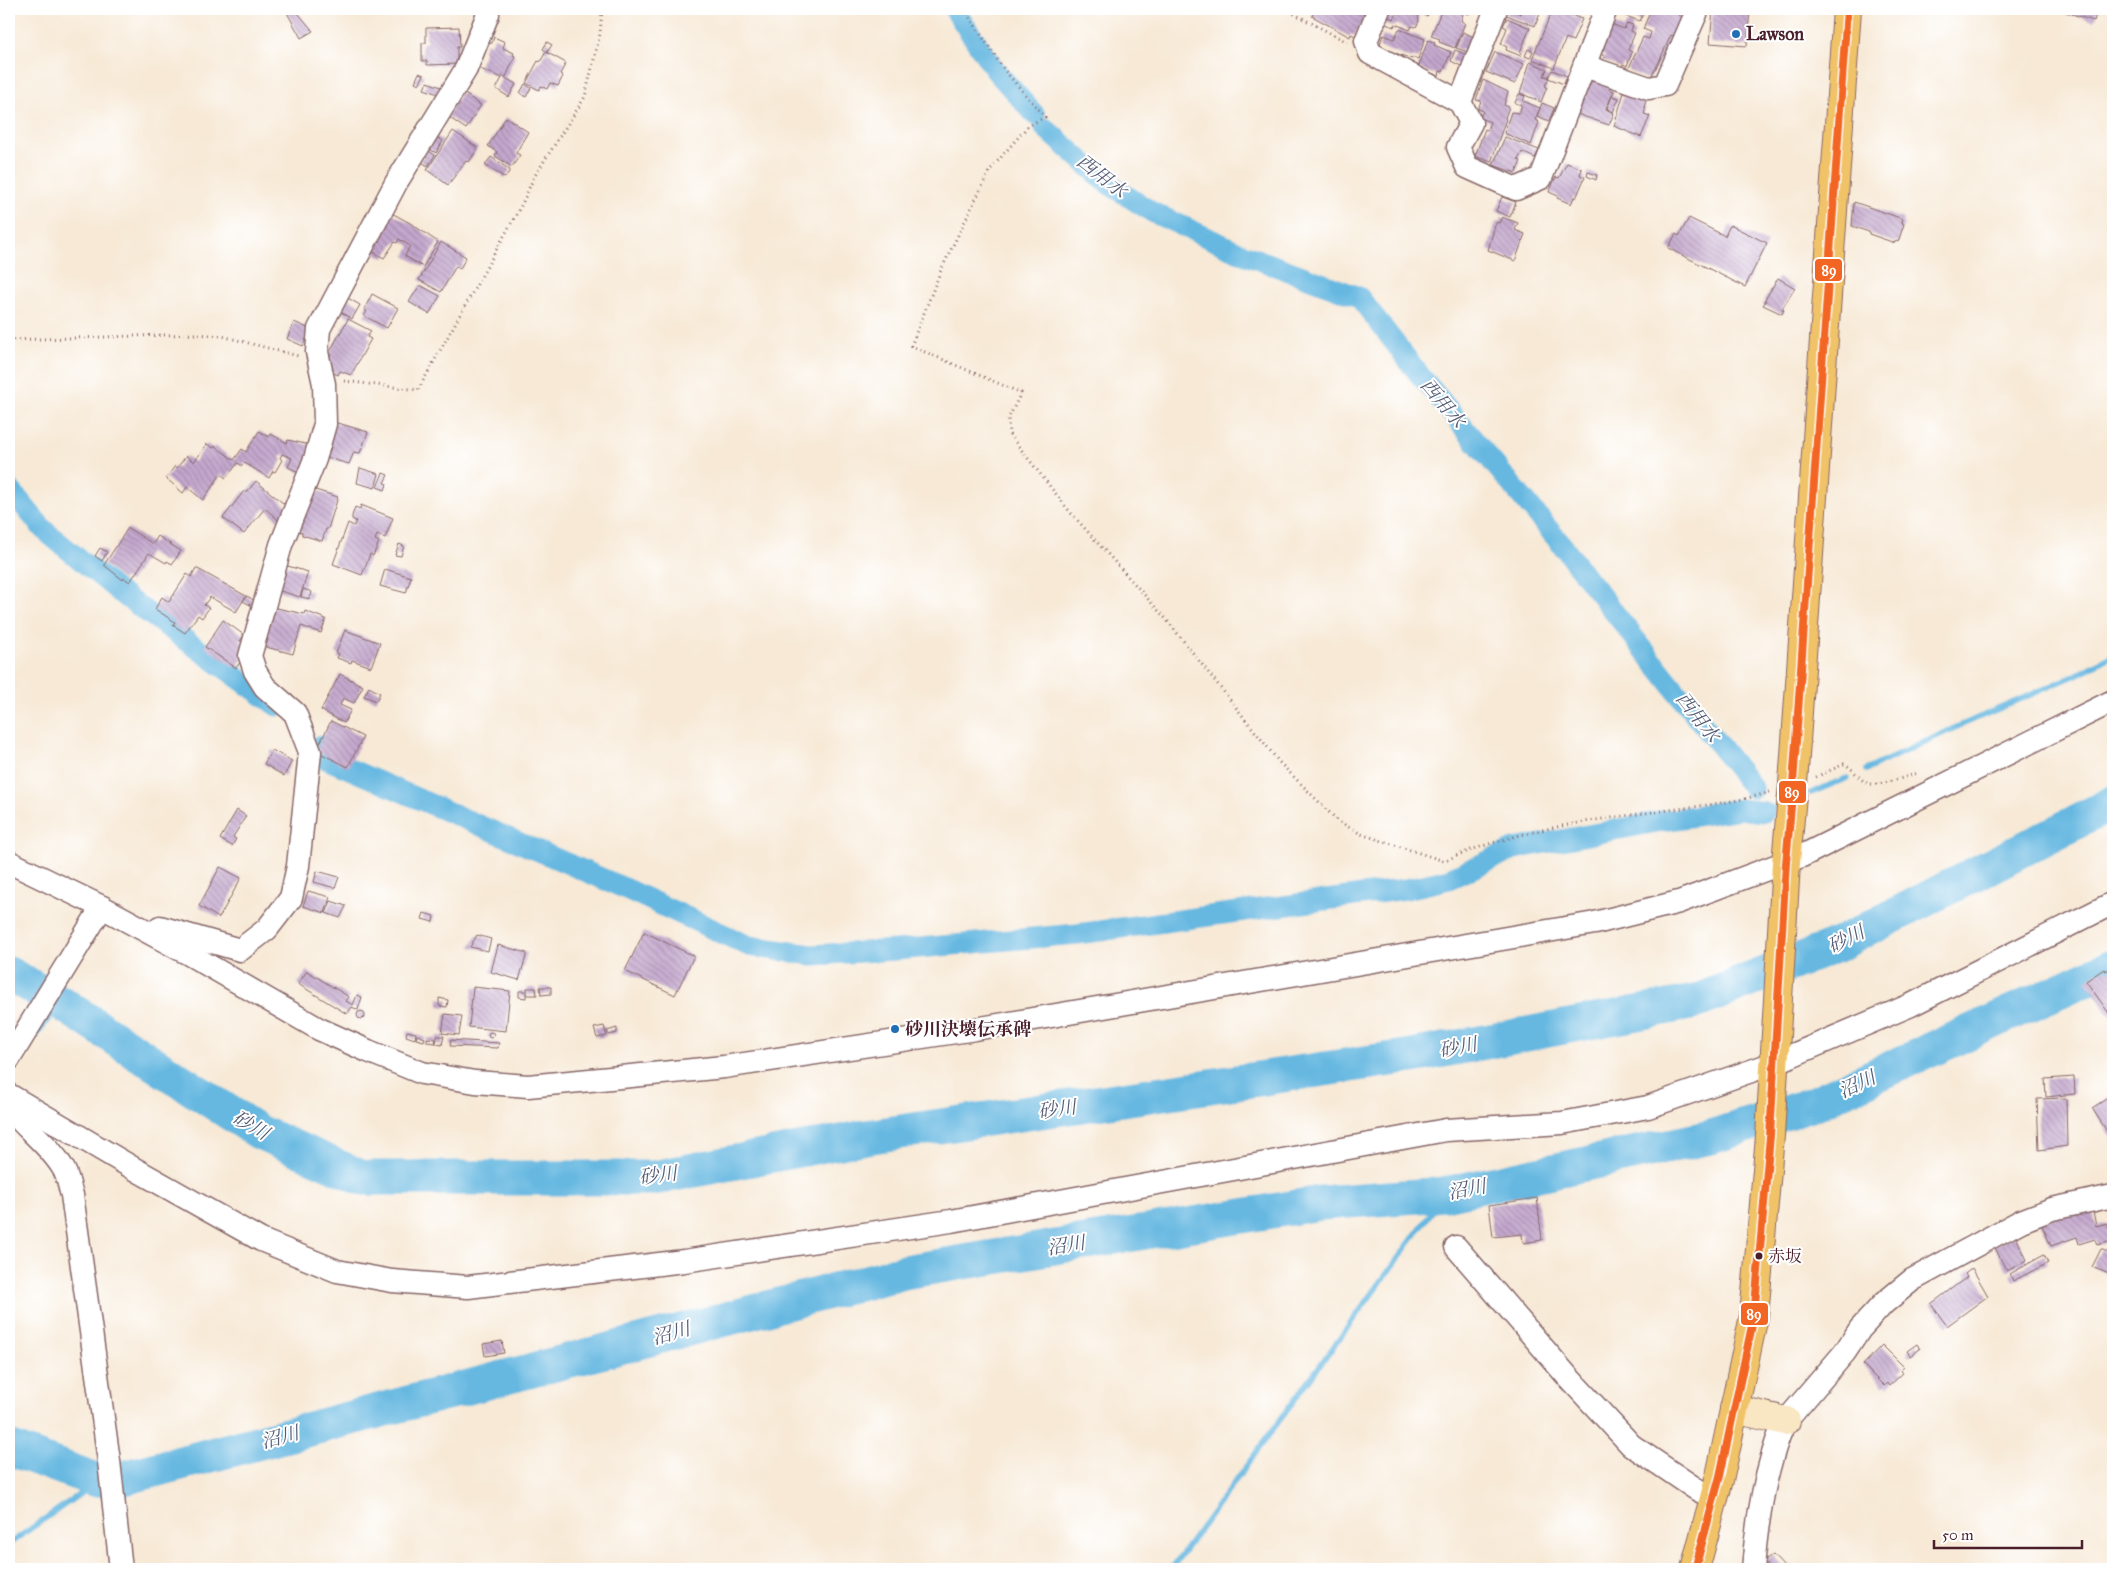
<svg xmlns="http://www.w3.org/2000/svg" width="2122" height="1578" viewBox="0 0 2122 1578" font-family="'IM FELL Great Primer','Noto Serif JP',serif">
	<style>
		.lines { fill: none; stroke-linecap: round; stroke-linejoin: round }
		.stream { stroke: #66b8e1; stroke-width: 5.5 }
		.canal { stroke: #66b8e1; stroke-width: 21 }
		.river { stroke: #66b8e1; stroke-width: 35 }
		.building { fill: url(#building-back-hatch) }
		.street-casing { stroke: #876667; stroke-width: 25 }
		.secondary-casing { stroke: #876667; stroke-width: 30 }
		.highway-casing { stroke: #876667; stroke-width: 30 }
		.path { stroke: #876667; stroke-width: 3; stroke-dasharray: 1 4; stroke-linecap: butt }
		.street { stroke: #fff; stroke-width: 22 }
		.secondary { stroke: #f9e7c3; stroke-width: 28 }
		.highway { stroke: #f1c369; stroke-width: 28 }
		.bus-1-casing { stroke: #fff; stroke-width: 11 }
		.bus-1 { stroke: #f26522; stroke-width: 8 }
		.poi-dot { fill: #1f6fb2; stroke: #fff; stroke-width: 2 }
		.bus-dot { fill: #4a1f2b; stroke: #fff; stroke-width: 2 }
		.labels { text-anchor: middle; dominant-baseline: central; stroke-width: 4; stroke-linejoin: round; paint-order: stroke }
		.bus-label { font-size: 17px; fill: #4a1f2b; stroke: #fff; text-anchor: start }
		.poi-label { font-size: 18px; font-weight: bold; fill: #4a1f2b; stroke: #fff; text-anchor: start }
		.water-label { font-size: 19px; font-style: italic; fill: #555c74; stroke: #fff }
		.line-badge { stroke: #fff; stroke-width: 2 }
		.badge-label { font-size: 14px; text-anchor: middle; font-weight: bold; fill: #fff }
	</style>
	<defs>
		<pattern id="building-back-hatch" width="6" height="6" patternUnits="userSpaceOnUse" patternTransform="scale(1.25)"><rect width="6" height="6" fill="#c4a8ce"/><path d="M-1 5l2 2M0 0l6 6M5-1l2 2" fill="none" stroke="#a188a7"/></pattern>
	</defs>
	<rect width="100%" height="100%" fill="#fff"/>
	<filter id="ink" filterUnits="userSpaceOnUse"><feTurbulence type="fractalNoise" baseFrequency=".02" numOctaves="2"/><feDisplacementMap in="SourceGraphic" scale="10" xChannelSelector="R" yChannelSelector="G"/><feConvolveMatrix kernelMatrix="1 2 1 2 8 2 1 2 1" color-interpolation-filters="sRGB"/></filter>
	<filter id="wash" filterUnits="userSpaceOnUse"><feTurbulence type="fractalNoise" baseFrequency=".0096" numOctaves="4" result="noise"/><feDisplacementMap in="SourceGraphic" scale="20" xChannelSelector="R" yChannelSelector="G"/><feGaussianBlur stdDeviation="1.12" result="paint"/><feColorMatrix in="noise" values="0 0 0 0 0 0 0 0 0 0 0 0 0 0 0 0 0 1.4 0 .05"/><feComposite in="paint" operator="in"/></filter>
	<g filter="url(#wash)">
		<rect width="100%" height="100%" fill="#f7e9d6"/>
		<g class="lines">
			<g class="stream">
				<polyline points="1866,770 1950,730 2076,675 2113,655"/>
				<polyline points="1811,793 1847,778"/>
				<polyline points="1764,812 1774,808"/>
				<polyline points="36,1035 61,1003"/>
				<polyline points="9,1544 87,1489 93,1479"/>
				<polyline points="1171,1569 1445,1194"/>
			</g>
			<g class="canal">
				<polyline points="954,9 995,70 1035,115"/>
				<polyline points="1045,128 1107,183 1152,212 1243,254 1359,297 1418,373 1567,551 1576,564 1753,788"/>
				<polyline points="9,488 44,530 119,592 277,706"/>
				<polyline points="319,746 324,758 624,888 749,946 812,955 896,950 1077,934 1406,889 1449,879 1514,849 1662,821 1740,809 1764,812"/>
			</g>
			<g class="river">
				<polyline points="9,974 61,1003 259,1132 363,1178 653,1178 866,1137 1412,1056 1695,1002 1835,946 2113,803"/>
				<polyline points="9,1448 93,1479 120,1479 904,1272 1321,1203 1445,1194 1711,1137 1813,1104 2113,966"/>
			</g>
		</g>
		<g id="blocks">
			<g class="building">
				<polygon points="285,9 304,9 298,13 313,31 301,38"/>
				<polygon points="1315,9 1366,9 1363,14 1366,15 1355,36 1351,34 1350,37 1312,16"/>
				<polygon points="1395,9 1430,9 1427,16 1418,12 1419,21 1416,27 1412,26 1410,30 1395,24 1394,27 1383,23 1386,16 1394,19 1397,13 1393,12"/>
				<polygon points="1442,9 1448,9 1463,14 1461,21 1465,23 1455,48 1439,42 1440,39 1431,36"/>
				<polygon points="1456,9 1471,9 1469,14"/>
				<polygon points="1508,9 1521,14 1513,9 1542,9 1535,26 1506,15"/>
				<polygon points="1550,9 1574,9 1571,15 1582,19 1573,41 1566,38 1554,68 1532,59 1552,11 1550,11"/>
				<polygon points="1616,9 1645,9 1640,21 1614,12"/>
				<polygon points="1651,9 1681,9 1679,15 1682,17 1674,36 1671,35 1658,64 1649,80 1628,70 1643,37 1649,39 1651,32 1643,29"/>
				<polygon points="1713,9 1750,9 1747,46 1710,43"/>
				<polygon points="2056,9 2098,9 2094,21"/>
				<polygon points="1507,18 1530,28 1520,52 1522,53 1521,56 1506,50 1507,47 1501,44 1507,28 1503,26"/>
				<polygon points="1609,23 1624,29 1627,23 1633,25 1631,31 1635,33 1628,50 1632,52 1627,66 1623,64 1621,68 1603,60 1605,56 1598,53"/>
				<polygon points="459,27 460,47 457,47 457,64 427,65 427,61 422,61 422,43 426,43 426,28"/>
				<polygon points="1399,29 1425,39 1418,59 1413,57 1412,59 1379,47 1383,35 1394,39"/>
				<polygon points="1463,32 1474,37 1468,52 1456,48"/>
				<polygon points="494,37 505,42 503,48 514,53 513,55 515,56 506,77 502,76 516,84 509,97 496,89 502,78 478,68 485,52 483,51 486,44 492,43"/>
				<polygon points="1428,40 1435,43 1434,45 1451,52 1443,72 1440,71 1439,76 1418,68"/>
				<polygon points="547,42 552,45 547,52 543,49"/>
				<polygon points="1528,49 1533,51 1530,58 1525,56"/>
				<polygon points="1455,50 1468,55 1463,67 1451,61"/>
				<polygon points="546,52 566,63 560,74 563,76 558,86 550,83 547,89 541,86 539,90 526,83 538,61 540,62"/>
				<polygon points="1495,52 1524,64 1515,84 1486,72"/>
				<polygon points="1530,62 1547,69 1544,76 1549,77 1545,86 1547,87 1541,102 1520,93"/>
				<polygon points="1552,70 1567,76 1564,84 1548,78"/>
				<polygon points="419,73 424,75 419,84 415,82"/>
				<polygon points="1593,78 1611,85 1609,89 1614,91 1606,109 1614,113 1609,125 1574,113 1587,80 1592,82"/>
				<polygon points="1483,80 1508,92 1504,105 1509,107 1505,118 1506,119 1491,162 1475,156 1485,129 1487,130 1490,122 1480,118 1483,111 1478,109 1481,101 1476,100"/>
				<polygon points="427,82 441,87 438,94 424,89"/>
				<polygon points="525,84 531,88 526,97 520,93"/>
				<polygon points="1625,89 1647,98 1644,107 1646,108 1644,114 1650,116 1641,137 1614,126"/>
				<polygon points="462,92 481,105 466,129 447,116"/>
				<polygon points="1519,94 1525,96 1523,101 1540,108 1535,120 1539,122 1531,145 1504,133 1511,112 1519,113 1522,105 1515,103"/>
				<polygon points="1612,96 1619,98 1613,112 1607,109"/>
				<polygon points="1542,103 1554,108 1549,121 1537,116"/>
				<polygon points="506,117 528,132 516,153 520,155 512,167 495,156 497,152 488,146"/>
				<polygon points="453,131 478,148 469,162 466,161 448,185 427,170"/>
				<polygon points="434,135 443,141 436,153 426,147"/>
				<polygon points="1505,137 1539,150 1535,158 1522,152 1518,160 1521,161 1516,173 1493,165"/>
				<polygon points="427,150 435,155 428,166 420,161"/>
				<polygon points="491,157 510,170 505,178 485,165"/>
				<polygon points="1567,163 1582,169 1580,175 1585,177 1576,198 1574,197 1571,204 1557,198 1558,196 1549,192 1556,177 1559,178"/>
				<polygon points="1588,172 1597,175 1596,180 1587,176"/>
				<polygon points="1502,197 1516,202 1510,217 1496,211"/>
				<polygon points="1854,202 1903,219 1902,223 1904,224 1898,242 1896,241 1895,243 1869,234 1869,232 1852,226"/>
				<polygon points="386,210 410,223 438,242 423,267 405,256 410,246 399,239 397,243 395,242 384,258 370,250"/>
				<polygon points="1502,217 1518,223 1515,230 1525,234 1515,261 1488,250 1496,222 1499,223"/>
				<polygon points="1689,218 1725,236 1730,225 1767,243 1745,287 1668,248 1676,234 1679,236"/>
				<polygon points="441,242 466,257 460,269 456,266 441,292 419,280"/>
				<polygon points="1778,278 1795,288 1782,309 1784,310 1782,314 1763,305 1766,301 1764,301"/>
				<polygon points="420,285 440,296 429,314 409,302"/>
				<polygon points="372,294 398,308 387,328 364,316 367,311 364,310"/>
				<polygon points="346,297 360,305 352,319 338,310"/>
				<polygon points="348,319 371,331 367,337 371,339 351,375 340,371 338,375 328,370 325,364 331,354 329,353"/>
				<polygon points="294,322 310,329 303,346 287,339"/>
				<polygon points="334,422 368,432 360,453 354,452 349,464 324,457"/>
				<polygon points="259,431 269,437 271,434 287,443 288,440 314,446 303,474 288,467 292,458 282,454 280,458 282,460 275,472 273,471 269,478 245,463 242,466 238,463 226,478 221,474 203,500 187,487 183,493 166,478 175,466 177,468 186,456 194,462 207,444 213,448 215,446 234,460 242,449 246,452"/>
				<polygon points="360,468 379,474 375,488 357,483"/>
				<polygon points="383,473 388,475 384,483 387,484 385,490 377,487"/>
				<polygon points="256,481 289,508 278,520 265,508 244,534 223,518 244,491 246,493"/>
				<polygon points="309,488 338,497 328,529 326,529 322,541 302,535 302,532 297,531"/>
				<polygon points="361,505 393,518 385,538 377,535 375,540 379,542 373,556 370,554 362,575 333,564 348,523 354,526 356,521 352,519 352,516 355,507 360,509"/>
				<polygon points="128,528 153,544 158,536 181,551 172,564 167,561 166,563 149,553 130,582 124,578 123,580 104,565"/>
				<polygon points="399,544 404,546 401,556 395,555"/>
				<polygon points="100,548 107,552 102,561 95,556"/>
				<polygon points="281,564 308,572 300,597 274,589"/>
				<polygon points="196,568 246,596 236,612 210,597 204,605 209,608 202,618 198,615 185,633 173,625 175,622 155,609 162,597 169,602 187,574 191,577"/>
				<polygon points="385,569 411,577 406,593 380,586"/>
				<polygon points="303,589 312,592 310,599 301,597"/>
				<polygon points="247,596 257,602 254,607 243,601"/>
				<polygon points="272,607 304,614 305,611 326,619 321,633 301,626 293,654 266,647 268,639 266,639 264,647 260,646"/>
				<polygon points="223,620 244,635 240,641 246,644 245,655 236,668 205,647"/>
				<polygon points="345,630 380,643 371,667 352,660 351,663 337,658 339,654 336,653"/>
				<polygon points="340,674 363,686 354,703 343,698 340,705 351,710 344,723 321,710"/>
				<polygon points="369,687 380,693 376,701 364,696"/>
				<polygon points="331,721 363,737 348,767 316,751"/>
				<polygon points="272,750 292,761 284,776 264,764"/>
				<polygon points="237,810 246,816 233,837 236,839 232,846 220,839"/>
				<polygon points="220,867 241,878 219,918 199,906"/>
				<polygon points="317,871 339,877 335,888 314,882"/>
				<polygon points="308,891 330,897 325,913 303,906"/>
				<polygon points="331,901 346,906 340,918 326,913"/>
				<polygon points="424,913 434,916 433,922 422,919"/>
				<polygon points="644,932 694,956 675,995 625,971"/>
				<polygon points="477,935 491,939 488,951 470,947"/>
				<polygon points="498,945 527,953 519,980 491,972"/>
				<polygon points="2113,967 2113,1019 2086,981 2104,969 2106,971"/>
				<polygon points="307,971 349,997 346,1001 353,1005 357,995 362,997 358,1010 352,1007 347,1014 298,984"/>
				<polygon points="473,987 510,991 506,1031 469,1027"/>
				<polygon points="540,987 551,987 551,994 541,995"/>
				<polygon points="527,988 536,988 537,995 527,995"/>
				<polygon points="519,991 526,991 526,998 519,997"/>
				<polygon points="439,998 448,1000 447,1007 439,1006"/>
				<circle cx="361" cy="1015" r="4"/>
				<polygon points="445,1014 462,1016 459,1035 442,1033"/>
				<polygon points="604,1026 607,1036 597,1038 594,1028"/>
				<polygon points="617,1028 617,1033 609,1035 607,1031"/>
				<polygon points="407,1031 416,1033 415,1039 406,1036"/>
				<circle cx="491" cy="1035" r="3"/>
				<polygon points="417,1035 425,1038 424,1041 416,1039"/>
				<polygon points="437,1036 444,1036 442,1045 436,1044"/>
				<polygon points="427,1038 436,1039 435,1043 427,1042"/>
				<polygon points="451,1040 499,1043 498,1048 450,1046"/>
				<polygon points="2074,1077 2075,1094 2046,1097 2045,1079"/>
				<polygon points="2111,1096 2113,1099 2113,1141 2092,1108"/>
				<polygon points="2066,1098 2067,1146 2039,1150 2037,1099"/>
				<polygon points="1537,1198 1542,1240 1523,1243 1522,1234 1493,1237 1489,1205"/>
				<polygon points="2092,1206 2096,1226 2107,1223 2108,1226 2113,1224 2113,1241 2097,1245 2095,1239 2079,1244 2077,1237 2051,1246 2040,1221"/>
				<polygon points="2015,1235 2027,1260 2007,1271 1994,1246"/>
				<polygon points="2101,1249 2113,1255 2113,1266 2109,1274 2092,1267"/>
				<polygon points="2044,1255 2048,1263 2013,1281 2010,1274"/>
				<polygon points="1972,1268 1988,1296 1947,1326 1931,1304 1967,1277 1965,1274"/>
				<polygon points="502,1341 504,1353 485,1356 483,1344"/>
				<polygon points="1917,1344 1920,1349 1910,1356 1907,1351"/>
				<polygon points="1882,1345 1904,1367 1900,1371 1903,1373 1889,1386 1887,1383 1884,1386 1863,1365"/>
				<polygon points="1773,1555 1786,1569 1770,1569 1764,1562"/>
			</g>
		</g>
	</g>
	<g filter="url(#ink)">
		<use href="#blocks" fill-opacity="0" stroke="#876667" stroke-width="1"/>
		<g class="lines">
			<g class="street-casing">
				<g id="street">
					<polyline points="1379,9 1366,41 1370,53 1460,102 1471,123 1458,147 1467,167 1516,189 1541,178 1606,9"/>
					<polyline points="1585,66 1649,88 1665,85 1698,9"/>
					<polyline points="1460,102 1496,9"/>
					<polyline points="9,862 102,907 187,953 319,1029 368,1051 422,1073 475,1082 528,1086 724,1067 969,1030 1595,923 1679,902 1802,856 2113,701"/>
					<polyline points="160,927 240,950 267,929 291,898 298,866 310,752 295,713 265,687 255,671 250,656 281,545 315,459 325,424 324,384 317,352 319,329 396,183 466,69 488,14 487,9"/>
					<polyline points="9,1059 102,907"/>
					<polyline points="9,1095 133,1168 261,1240 337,1271 392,1281 468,1287 684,1261 951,1221 1446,1130 1562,1123 1648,1107 1774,1063 1911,1005 2113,903"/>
					<path d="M9 1107C25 1129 49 1144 63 1168 68 1176 69 1186 72 1195L109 1461 121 1569"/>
					<polyline points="1456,1247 1568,1377 1631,1445 1696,1489 1714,1498"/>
					<path d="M1753 1569C1756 1531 1761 1494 1772 1457 1776 1444 1779 1432 1786 1421L1845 1352 1860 1329 1884 1303 1912 1280 2021 1221 2052 1209 2113 1196"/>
				</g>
			</g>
			<g class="secondary-casing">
				<polyline id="secondary" points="1734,1409 1786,1421"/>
			</g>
			<g class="highway-casing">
				<polyline id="highway" points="1695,1569 1720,1476 1754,1316 1770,1136 1786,863 1793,784 1847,9"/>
			</g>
			<g class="path">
				<path d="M964 9 1005 71 1045 117 1028 126 990 170 941 270 911 346 1021 393 1008 419 1009 434 1070 512 1166 619 1280 763 1338 821 1361 834 1444 861C1511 831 1590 820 1662 811 1698 806 1735 803 1770 792"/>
				<polyline points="1285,9 1347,42"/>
				<polyline points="9,340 197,334 222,336 298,356"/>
				<polyline points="344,381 418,390 522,204 534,177 585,97 600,34 602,9"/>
				<path d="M1816 777 1844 764C1853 768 1856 776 1865 782 1875 789 1907 776 1918 773"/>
			</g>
			<use href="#street" class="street"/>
			<use href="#secondary" class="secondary"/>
			<use href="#highway" class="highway"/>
			<g class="bus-1-casing">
				<polyline id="bus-1" points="1695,1569 1720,1476 1754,1316 1770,1136 1786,863 1793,784 1847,9"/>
			</g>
			<use href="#bus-1" class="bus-1"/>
		</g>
	</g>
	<g class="poi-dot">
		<circle cx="1736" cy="34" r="5"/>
		<circle cx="895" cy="1029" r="5"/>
	</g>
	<circle class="bus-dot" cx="1759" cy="1256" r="4.5"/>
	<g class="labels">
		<g class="bus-label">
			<text x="1768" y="1256">赤坂</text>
		</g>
		<g class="poi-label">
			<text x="1746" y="34">Lawson</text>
			<text x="905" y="1029">砂川決壊伝承碑</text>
		</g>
		<g class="water-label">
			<text transform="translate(1102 176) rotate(38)">西用水</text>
			<text transform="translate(1443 403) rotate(50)">西用水</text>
			<text transform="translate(1698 717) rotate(52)">西用水</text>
			<text transform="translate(1846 939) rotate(-26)">砂川</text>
			<text transform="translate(1458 1047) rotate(-11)">砂川</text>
			<text transform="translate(1857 1084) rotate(-25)">沼川</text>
			<text transform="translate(1057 1109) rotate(-8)">砂川</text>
			<text transform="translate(251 1125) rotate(30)">砂川</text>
			<text transform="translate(658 1175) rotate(-7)">砂川</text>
			<text transform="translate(1467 1189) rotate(-11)">沼川</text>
			<text transform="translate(1066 1245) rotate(-9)">沼川</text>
			<text transform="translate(671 1333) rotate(-15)">沼川</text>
			<text transform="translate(280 1437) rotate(-15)">沼川</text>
		</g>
	</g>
	<g class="line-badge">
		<rect x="1814" y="258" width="29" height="24" rx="5" fill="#f26522"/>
		<rect x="1778" y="780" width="29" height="24" rx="5" fill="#f26522"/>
		<rect x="1740" y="1302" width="29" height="24" rx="5" fill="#f26522"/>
	</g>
	<g class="badge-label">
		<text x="1829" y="275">89</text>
		<text x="1792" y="797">89</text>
		<text x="1754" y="1319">89</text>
	</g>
	<rect width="2122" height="1578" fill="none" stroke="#fff" stroke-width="30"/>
	<path d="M1934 1540v8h148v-8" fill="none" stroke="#4a1f2b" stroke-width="2.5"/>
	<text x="1942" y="1540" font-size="15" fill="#4a1f2b" stroke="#ffffff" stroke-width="4" paint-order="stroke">50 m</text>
</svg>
